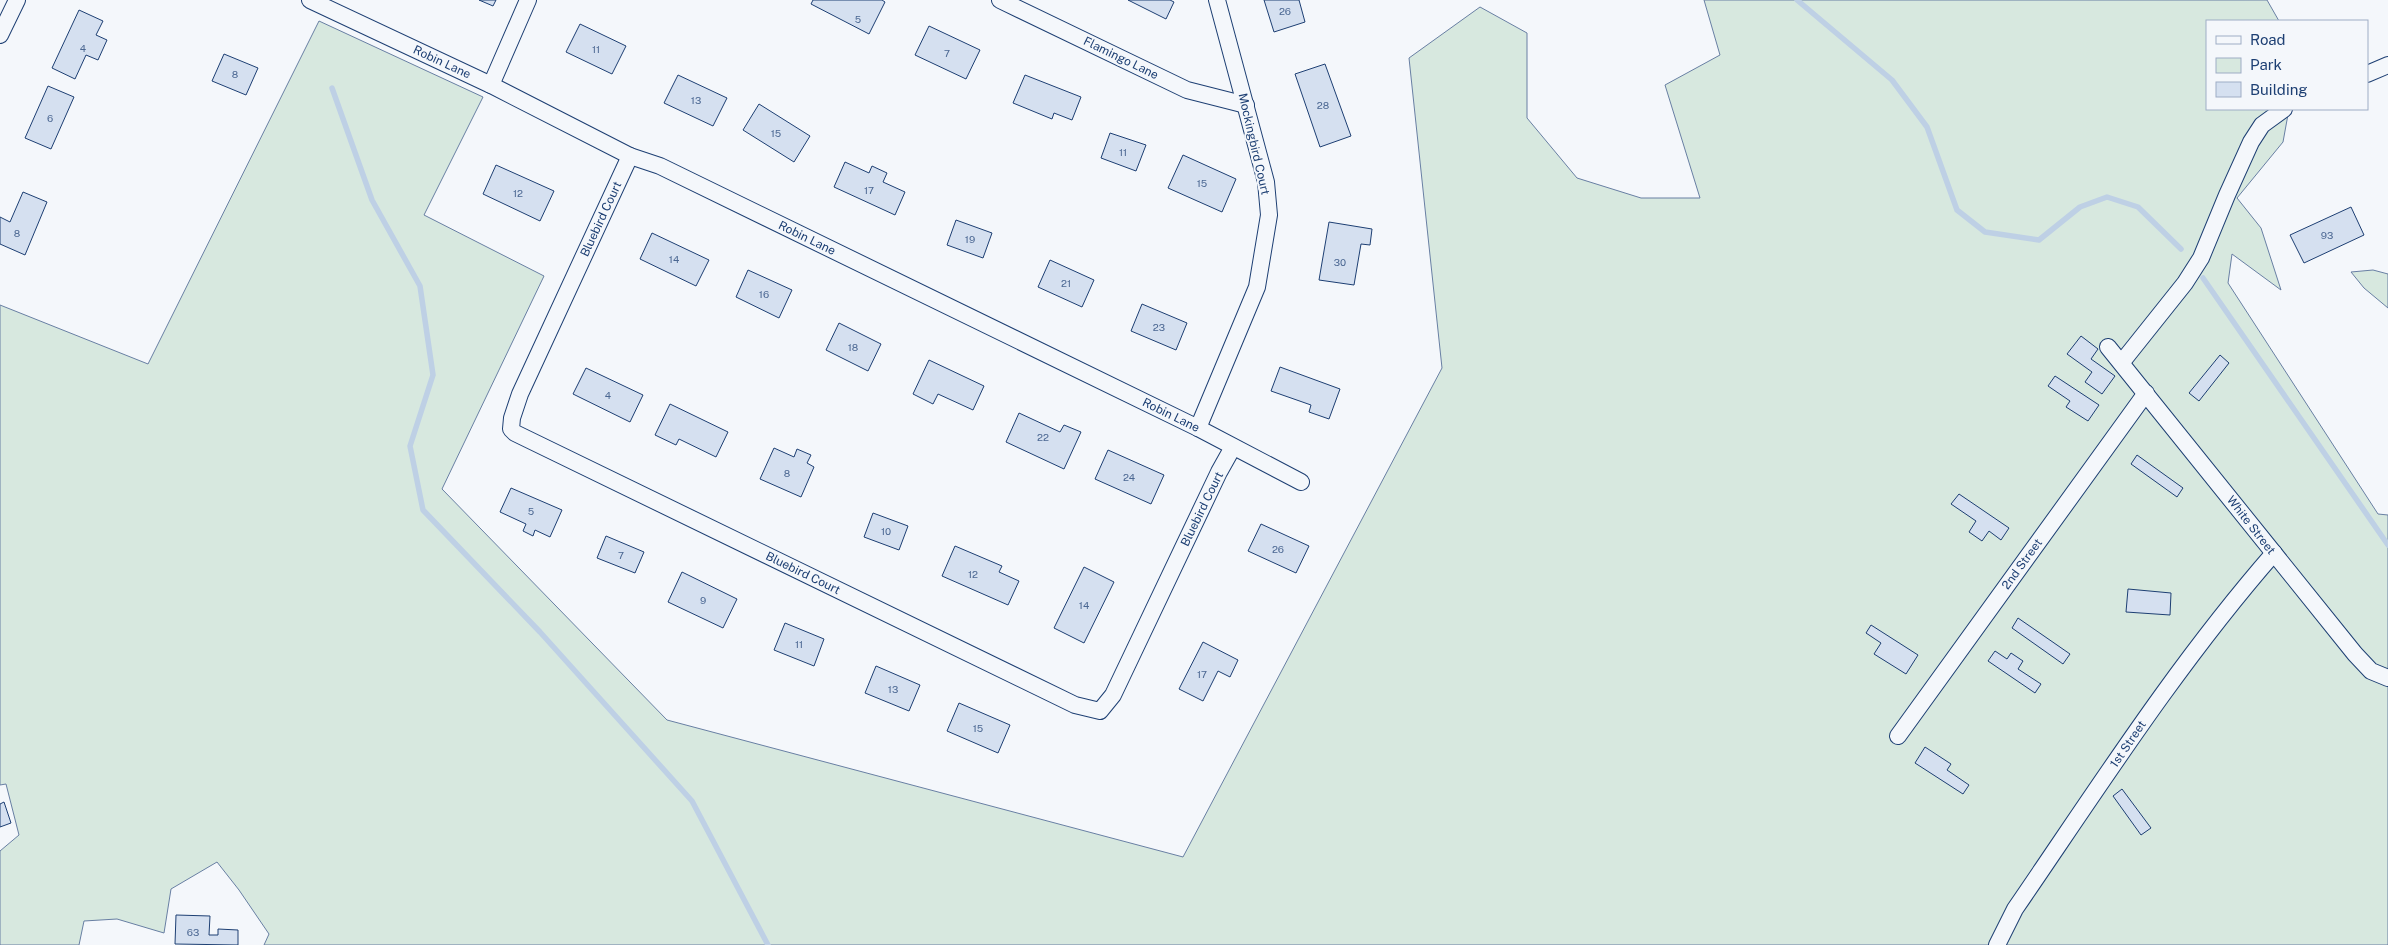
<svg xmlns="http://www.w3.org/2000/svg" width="2388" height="945" viewBox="0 0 2388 945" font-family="'Public Sans',sans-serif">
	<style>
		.green { fill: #d7e8df; stroke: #687fa3 }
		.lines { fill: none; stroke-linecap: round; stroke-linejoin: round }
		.stream { stroke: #bed0e5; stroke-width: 5.5 }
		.building { fill: #d5e0f0; stroke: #1d3f73 }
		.street-casing { stroke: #1d3f73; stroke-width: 18 }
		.street { stroke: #f4f7fb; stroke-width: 16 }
		.labels { text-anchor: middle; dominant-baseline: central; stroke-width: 4; stroke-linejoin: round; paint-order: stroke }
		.number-label { font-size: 10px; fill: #4b6792 }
		.street-label { font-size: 12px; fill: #1d3f73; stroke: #f4f7fb }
	</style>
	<rect width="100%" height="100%" fill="#f4f7fb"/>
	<g class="green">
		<polygon points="1704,0 2267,0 2279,21 2207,21 2207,109 2289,109 2283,142 2237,198 2261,228 2281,290 2232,254 2228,283 2378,514 2388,515 2388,945 264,945 269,934 239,890 217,862 171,889 164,933 117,919 84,921 79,945 0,945 0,851 19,835 6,784 0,785 0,305 148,364 319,21 483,97 424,215 544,276 442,489 667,720 1183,857 1442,368 1409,58 1480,7 1527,33 1527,118 1577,178 1641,198 1700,198 1665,85 1720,55"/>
		<polygon points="2373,270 2388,274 2388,308 2364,288 2351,272"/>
	</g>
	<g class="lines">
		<g class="stream">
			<polyline points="1797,0 1892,80 1927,127 1957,210 1985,232 2039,240 2080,207 2107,197 2138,207 2181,249"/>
			<polyline points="332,88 372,200 420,286 433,375 410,446 423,510 540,632 692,801 768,945"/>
			<polyline points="2203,278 2388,545"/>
		</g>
	</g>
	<g class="building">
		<polygon points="479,0 496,0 493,6"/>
		<polygon points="813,0 882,0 885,2 869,34 811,4"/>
		<polygon points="1128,0 1170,0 1174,2 1166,19"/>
		<polygon points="1264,0 1299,0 1305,22 1274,32"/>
		<polygon points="79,10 103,21 96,35 107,40 98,60 86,55 75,79 52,68"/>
		<polygon points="580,24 626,46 612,74 566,52"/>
		<polygon points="929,26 980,50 966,79 915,55"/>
		<polygon points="224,54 258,68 246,95 212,81"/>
		<polygon points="1325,64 1351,136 1320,147 1295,74"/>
		<polygon points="678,75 727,98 713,126 664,103"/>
		<polygon points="1025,75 1081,97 1072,120 1054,113 1052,119 1013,103"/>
		<polygon points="48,86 74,97 51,149 25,138"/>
		<polygon points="759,104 810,136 794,162 743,130"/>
		<polygon points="1110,133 1146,145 1136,171 1101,158"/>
		<polygon points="1183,155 1236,179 1222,212 1168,188"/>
		<polygon points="845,162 869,173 872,166 887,173 883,182 905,192 895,215 834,187"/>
		<polygon points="496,165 554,191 540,221 483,194"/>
		<polygon points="23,192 47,202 25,255 0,244 0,217 10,222"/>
		<polygon points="2351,207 2364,235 2304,263 2290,235"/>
		<polygon points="956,220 992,233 983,258 947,245"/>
		<polygon points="1329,222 1372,229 1370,245 1361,244 1354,285 1319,280"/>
		<polygon points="652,233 709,260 696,286 640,259"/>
		<polygon points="1050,260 1094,280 1082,307 1038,287"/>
		<polygon points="748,270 792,290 779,318 736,297"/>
		<polygon points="1142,304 1187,323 1176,350 1131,331"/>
		<polygon points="839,323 881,344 868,371 826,350"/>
		<polygon points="2081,336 2098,349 2091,359 2115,376 2102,394 2085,382 2092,372 2067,354"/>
		<polygon points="2220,355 2229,363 2199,401 2189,393"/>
		<polygon points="929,360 984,386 973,410 938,394 933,404 913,394"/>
		<polygon points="1280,367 1340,389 1329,419 1309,412 1311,405 1271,391"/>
		<polygon points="586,368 643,395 630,422 573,394"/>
		<polygon points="2055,376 2099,405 2088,421 2066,407 2070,401 2048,386"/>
		<polygon points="670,404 728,432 716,457 679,439 676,445 655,435"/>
		<polygon points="1019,413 1060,432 1064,425 1081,432 1064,469 1006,442"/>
		<polygon points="774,448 794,457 797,449 811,455 807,463 814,467 801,497 760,479"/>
		<polygon points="1108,450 1164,475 1151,504 1095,479"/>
		<polygon points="2137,455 2183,488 2177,497 2131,464"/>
		<polygon points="511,488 562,510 550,537 535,530 533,536 523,531 526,524 500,512"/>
		<polygon points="1959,494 2009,528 2001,540 1989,531 1982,541 1969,532 1976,521 1951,504"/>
		<polygon points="873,513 908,526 899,550 864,537"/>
		<polygon points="1261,524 1309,546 1296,573 1248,551"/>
		<polygon points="606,536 644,552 635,573 597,558"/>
		<polygon points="955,546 1002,566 999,572 1019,581 1008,605 942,576"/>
		<polygon points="1084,567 1114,582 1084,643 1054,628"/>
		<polygon points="682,572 737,599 723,628 668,602"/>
		<polygon points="2128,589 2171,593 2170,615 2126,612"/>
		<polygon points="2018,618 2070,654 2063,664 2012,628"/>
		<polygon points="785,623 824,639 814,666 774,650"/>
		<polygon points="1871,625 1918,655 1906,674 1874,654 1881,643 1866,633"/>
		<polygon points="1203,642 1238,660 1230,677 1218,671 1203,701 1179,689"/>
		<polygon points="1995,651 2007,659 2011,653 2023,661 2018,669 2041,684 2035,693 1988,661"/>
		<polygon points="876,666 920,685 909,711 865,693"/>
		<polygon points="959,703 1010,725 998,753 947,731"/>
		<polygon points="1925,747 1951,764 1947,770 1969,785 1963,794 1915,763"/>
		<polygon points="2122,789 2151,828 2141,835 2113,796"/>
		<polygon points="4,802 11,823 0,827 0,804"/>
		<polygon points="176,915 210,916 209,935 218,935 218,929 238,930 238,945 175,944"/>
	</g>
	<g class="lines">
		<g class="street-casing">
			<g id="street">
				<polyline points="310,0 491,85 630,156 660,166 1198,428 1301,482"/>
				<polyline points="1000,0 1187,90 1246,105"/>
				<polyline points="0,35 17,0"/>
				<polyline points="2367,74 2388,65"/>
				<polyline points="491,85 528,0"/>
				<polyline points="630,156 520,394 512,418 511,429 515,433 1075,705 1100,711 1113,695 1219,472 1233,447"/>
				<polyline points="2108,347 2355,654 2371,671 2388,678"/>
				<polyline points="2122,362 2185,283 2201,258 2227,195 2251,142 2262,125 2284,109"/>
				<polyline points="1198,428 1257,287 1269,215 1266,182 1217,0"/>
				<polyline points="1898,736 2146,393"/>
				<path d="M1997 945 2015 909C2098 788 2177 664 2274 553"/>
			</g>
		</g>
		<use href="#street" class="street"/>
	</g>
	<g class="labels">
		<g class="number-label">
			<text x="1285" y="11">26</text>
			<text x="858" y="19">5</text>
			<text x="83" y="48">4</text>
			<text x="596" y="49">11</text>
			<text x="947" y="53">7</text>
			<text x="235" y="74">8</text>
			<text x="696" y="100">13</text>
			<text x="1323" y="105">28</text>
			<text x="50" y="118">6</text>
			<text x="776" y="133">15</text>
			<text x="1123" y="152">11</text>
			<text x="1202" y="183">15</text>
			<text x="869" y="190">17</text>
			<text x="518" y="193">12</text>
			<text x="17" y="233">8</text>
			<text x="2327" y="235">93</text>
			<text x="970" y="239">19</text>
			<text x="674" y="259">14</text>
			<text x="1340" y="262">30</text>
			<text x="1066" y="283">21</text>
			<text x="764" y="294">16</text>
			<text x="1159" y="327">23</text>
			<text x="853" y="347">18</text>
			<text x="608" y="395">4</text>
			<text x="1043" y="437">22</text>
			<text x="787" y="473">8</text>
			<text x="1129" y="477">24</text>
			<text x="531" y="511">5</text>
			<text x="886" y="531">10</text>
			<text x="1278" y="549">26</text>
			<text x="621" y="555">7</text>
			<text x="973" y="574">12</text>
			<text x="703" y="600">9</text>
			<text x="1084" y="605">14</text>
			<text x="799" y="644">11</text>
			<text x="1202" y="674">17</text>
			<text x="893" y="689">13</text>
			<text x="978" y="728">15</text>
			<text x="193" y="932">63</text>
		</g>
		<g class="street-label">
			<text transform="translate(1121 58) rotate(26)">Flamingo Lane</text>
			<text transform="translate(442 62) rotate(25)">Robin Lane</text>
			<text transform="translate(1254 144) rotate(77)">Mockingbird Court</text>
			<text transform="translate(601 219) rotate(-65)">Bluebird Court</text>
			<text transform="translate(807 238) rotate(26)">Robin Lane</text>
			<text transform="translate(1171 415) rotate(26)">Robin Lane</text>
			<text transform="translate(1202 509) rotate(-64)">Bluebird Court</text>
			<text transform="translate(2251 525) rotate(52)">White Street</text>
			<text transform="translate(2022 564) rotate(-54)">2nd Street</text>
			<text transform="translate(803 573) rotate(26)">Bluebird Court</text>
			<text transform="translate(2128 744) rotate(-56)">1st Street</text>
		</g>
	</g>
	<rect x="2206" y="20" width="162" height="90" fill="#f4f7fb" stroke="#9eadc5"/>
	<rect x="2216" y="36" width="25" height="8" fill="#f4f7fb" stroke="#9eadc5"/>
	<text x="2250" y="45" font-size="15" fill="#1d3f73">Road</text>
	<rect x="2216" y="58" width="25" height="15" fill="#d7e8df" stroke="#9eadc5"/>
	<text x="2250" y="70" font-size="15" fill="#1d3f73">Park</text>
	<rect x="2216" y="82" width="25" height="15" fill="#d5e0f0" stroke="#9eadc5"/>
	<text x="2250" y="95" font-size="15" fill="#1d3f73">Building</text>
</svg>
